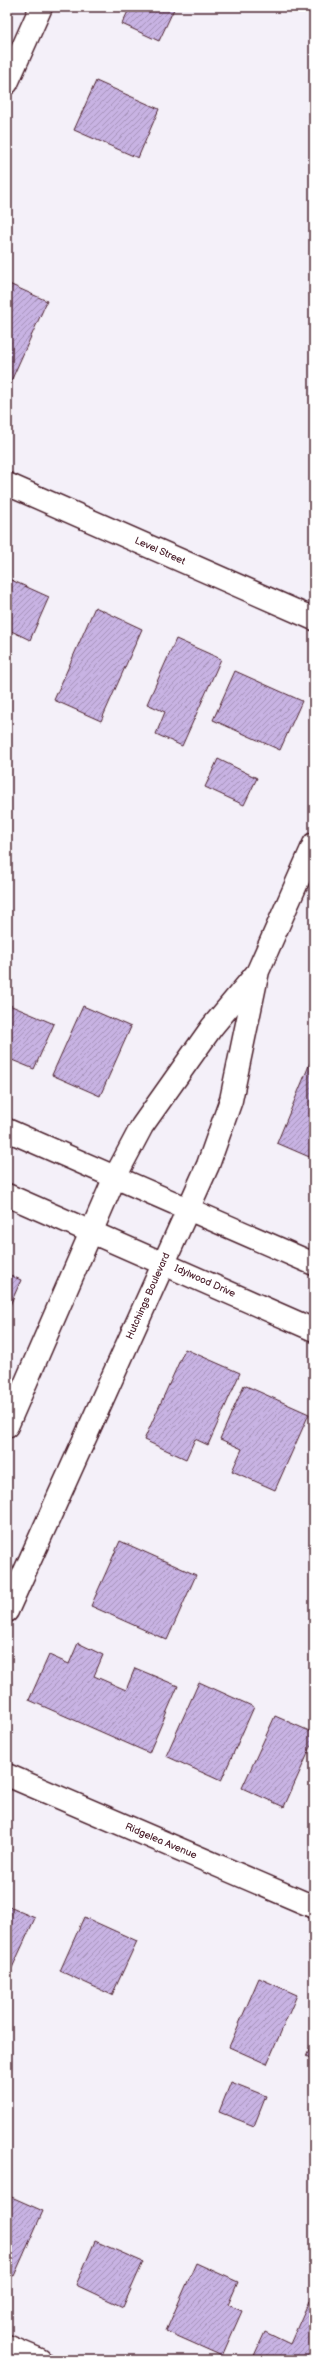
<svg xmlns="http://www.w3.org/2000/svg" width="321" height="2367" viewBox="0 0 321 2367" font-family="'Balsamiq Sans',sans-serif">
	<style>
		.building { fill: url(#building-hatch); stroke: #4a1f2b }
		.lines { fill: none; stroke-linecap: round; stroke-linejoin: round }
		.street-casing { stroke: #4a1f2b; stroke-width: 25 }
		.street { stroke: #fff; stroke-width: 22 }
		.labels { text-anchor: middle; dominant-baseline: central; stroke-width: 3; stroke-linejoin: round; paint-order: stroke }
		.street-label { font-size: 10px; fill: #4a1f2b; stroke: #fff }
	</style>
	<defs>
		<pattern id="building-hatch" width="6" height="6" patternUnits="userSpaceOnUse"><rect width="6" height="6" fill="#c8b3e3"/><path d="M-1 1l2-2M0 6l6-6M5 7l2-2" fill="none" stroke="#a491b8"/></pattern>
	</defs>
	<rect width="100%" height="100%" fill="#f4f0f9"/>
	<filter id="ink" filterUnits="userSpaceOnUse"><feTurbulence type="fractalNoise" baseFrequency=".025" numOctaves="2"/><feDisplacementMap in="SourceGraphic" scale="8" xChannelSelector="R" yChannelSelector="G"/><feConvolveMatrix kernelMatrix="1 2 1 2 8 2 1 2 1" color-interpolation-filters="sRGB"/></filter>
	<g filter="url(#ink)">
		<g class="building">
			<polygon points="130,7 169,7 174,9 159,41 122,24"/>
			<polygon points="96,81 159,109 138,158 74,130"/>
			<polygon points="7,283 47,301 7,390"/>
			<polygon points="9,579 49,597 30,640 7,629"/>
			<polygon points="95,607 142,629 101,721 54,700"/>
			<polygon points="176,639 221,659 182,746 156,734 165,712 147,704"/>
			<polygon points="235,671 302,701 280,750 213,720"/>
			<polygon points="218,759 257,778 244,805 205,787"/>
			<polygon points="7,1004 54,1024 34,1069 7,1058"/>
			<polygon points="83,1006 131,1027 100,1096 52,1075"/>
			<polygon points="310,1063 314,1065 314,1159 277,1143"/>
			<polygon points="7,1274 21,1280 7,1312"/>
			<polygon points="185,1349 240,1373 208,1445 195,1439 186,1459 144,1440"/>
			<polygon points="244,1385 309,1414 275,1490 232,1471 242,1449 220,1439"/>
			<polygon points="120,1541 196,1575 167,1640 91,1606"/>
			<polygon points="78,1643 103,1655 94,1676 126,1690 135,1668 178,1686 149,1753 29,1700 49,1655 69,1664"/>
			<polygon points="199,1682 254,1707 221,1781 166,1756"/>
			<polygon points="275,1716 314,1733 314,1740 284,1807 242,1788"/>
			<polygon points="7,1906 35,1918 12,1968 7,1965"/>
			<polygon points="84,1917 137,1941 112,1995 60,1971"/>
			<polygon points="259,1978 297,1995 267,2064 229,2047"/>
			<polygon points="314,2038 314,2060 306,2056"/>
			<polygon points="231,2082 266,2096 254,2126 219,2112"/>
			<polygon points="7,2195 43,2211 14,2276 7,2273"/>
			<polygon points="95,2241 143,2262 123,2307 76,2285"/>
			<polygon points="196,2263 238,2282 228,2305 242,2311 222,2356 166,2331"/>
			<polygon points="309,2301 314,2303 314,2360 252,2360 265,2332 290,2344"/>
		</g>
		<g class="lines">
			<g class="street-casing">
				<g id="street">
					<polyline points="7,83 41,7"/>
					<polyline points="7,484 314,619"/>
					<polyline points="7,1130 314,1264"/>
					<polyline points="7,1195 314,1330"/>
					<polyline points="7,1426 115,1177 142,1126 212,1027 256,974"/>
					<polyline points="7,1611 208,1165 231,1100 258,971 314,844"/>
					<polyline points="7,1775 314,1907"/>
					<polyline points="7,2346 40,2360"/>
				</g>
			</g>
			<use href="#street" class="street"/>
		</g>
	</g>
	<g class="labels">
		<g class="street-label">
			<text transform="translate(160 551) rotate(24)">Level Street</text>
			<text transform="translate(205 1281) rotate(24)">Idylwood Drive</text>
			<text transform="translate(148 1296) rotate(-66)">Hutchings Boulevard</text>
			<text transform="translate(161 1841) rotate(23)">Ridgelea Avenue</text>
		</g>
	</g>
	<rect width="321" height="2367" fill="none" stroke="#fff" stroke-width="24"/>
	<rect x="12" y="12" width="297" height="2343" fill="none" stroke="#4a1f2b" stroke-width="1.5" filter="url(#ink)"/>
</svg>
